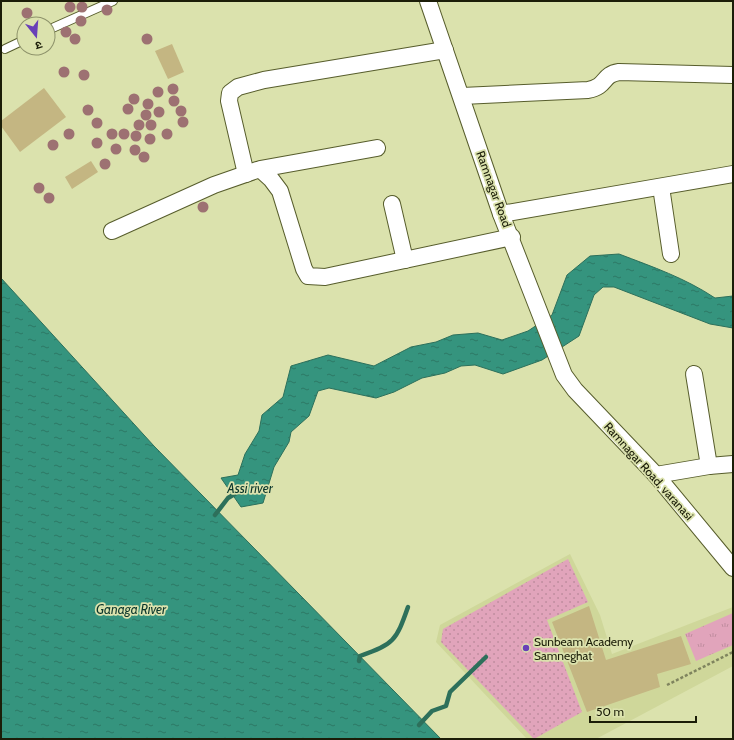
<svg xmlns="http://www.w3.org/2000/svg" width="734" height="740" viewBox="0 0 734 740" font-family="Cabin,'Noto Sans Devanagari',sans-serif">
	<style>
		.built { fill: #cfd79a }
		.grass { fill: url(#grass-dots) }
		.park { fill: url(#park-tufts) }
		.water { fill: url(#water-ripples); stroke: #2d705b }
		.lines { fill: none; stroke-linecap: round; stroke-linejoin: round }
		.stream { stroke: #2d705b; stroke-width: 4.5 }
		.building { fill: #c4b682 }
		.service-casing { stroke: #575d2c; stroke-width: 10 }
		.minor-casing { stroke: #575d2c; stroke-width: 18 }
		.path { stroke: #7f845e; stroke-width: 2.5; stroke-dasharray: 3 2; stroke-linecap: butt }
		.service { stroke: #fff; stroke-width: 8 }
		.minor { stroke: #fff; stroke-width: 16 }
		.tree { fill: #9d7172 }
		.poi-dot { fill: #6940b8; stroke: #dbe2ad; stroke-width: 1.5 }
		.labels { text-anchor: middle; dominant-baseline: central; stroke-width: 3.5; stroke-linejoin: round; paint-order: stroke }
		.street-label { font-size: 12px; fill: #1b1d08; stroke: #dbe2ad }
		.poi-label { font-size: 12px; fill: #1b1d08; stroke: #dbe2ad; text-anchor: start }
		.water-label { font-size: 13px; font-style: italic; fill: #0b362c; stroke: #dbe2ad }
	</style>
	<defs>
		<pattern id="grass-dots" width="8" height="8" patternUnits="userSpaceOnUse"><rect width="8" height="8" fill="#e1a4bb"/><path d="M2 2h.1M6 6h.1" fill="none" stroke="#c08d9f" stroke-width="1.8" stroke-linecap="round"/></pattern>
		<pattern id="park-tufts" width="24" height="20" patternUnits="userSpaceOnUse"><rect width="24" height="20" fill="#e1a4bb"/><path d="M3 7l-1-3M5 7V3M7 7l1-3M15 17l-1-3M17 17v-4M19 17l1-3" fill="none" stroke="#c08d9f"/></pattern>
		<pattern id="water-ripples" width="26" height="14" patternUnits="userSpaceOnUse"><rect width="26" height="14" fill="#35947e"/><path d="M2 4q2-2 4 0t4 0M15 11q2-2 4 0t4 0" fill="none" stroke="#2c7865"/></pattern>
	</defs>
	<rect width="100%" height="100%" fill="#dbe2ad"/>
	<polygon class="built" points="570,554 600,615 612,654 733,607 733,666 596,739 527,739 436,642 440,625"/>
	<polygon class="grass" points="568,559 588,602 547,620 582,712 534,739 441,642 443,629"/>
	<polygon class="park" points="733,613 733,645 696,661 685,634"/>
	<g class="water">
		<path d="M619 254C653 267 685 278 715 298L733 296V328L710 324 614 287H603L594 295 579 336 542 360 503 374 475 365 461 366 445 373 422 378 394 392 376 398 329 388 318 391 309 416 291 432 289 442 274 467 263 503 241 507 221 478 238 475 245 454 259 431 262 415 283 397 291 366 328 355 374 366 411 347 436 342 453 335 478 333 502 340 528 331 552 315 567 275 590 256Z"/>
		<polygon points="1,278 154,446 441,739 1,739"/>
	</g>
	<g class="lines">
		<g class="stream">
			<polyline points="215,515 228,498 238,492"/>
			<path d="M359 661 360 656C394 644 396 641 408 607"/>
			<polyline points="419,725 432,711 446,706 450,692 486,657"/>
		</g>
	</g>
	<g class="building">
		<polygon points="172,44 184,72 168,79 155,51"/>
		<polygon points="44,88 66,117 20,152 1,126 1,121"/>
		<polygon points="91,161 98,172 72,189 65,177"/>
		<polygon points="589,606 606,660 681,636 691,664 657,674 660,687 587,712 552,622"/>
	</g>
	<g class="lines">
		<g class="service-casing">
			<g id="service">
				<polyline points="48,30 113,1"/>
				<polyline points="5,49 24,40"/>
			</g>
		</g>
		<g class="minor-casing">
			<g id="minor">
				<polyline points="428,1 501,214 564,375 575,390 656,475 733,568"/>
				<path d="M462 96 588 90C608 86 601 75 619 72L733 75"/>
				<polyline points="377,148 260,169 271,179 280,191 304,269 308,276 325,277 512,237"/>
				<polyline points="246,174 229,101 230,93 238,87 264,80 445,50"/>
				<polyline points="661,187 671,254"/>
				<polyline points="392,204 405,260"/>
				<polyline points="501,214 733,174"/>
				<polyline points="112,231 214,185 257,170"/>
				<polyline points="694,374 709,466"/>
				<polyline points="656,475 709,466 733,464"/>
			</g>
		</g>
		<polyline class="path" points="667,685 733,652"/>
		<use href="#service" class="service"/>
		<use href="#minor" class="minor"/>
	</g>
	<g class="tree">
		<circle cx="70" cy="7" r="5.5"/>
		<circle cx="82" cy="7" r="5.5"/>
		<circle cx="107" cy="10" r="5.5"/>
		<circle cx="27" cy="13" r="5.5"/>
		<circle cx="81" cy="21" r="5.5"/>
		<circle cx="66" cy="32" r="5.5"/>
		<circle cx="75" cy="39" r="5.5"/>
		<circle cx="147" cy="39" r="5.5"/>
		<circle cx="64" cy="72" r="5.5"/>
		<circle cx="84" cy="75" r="5.5"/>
		<circle cx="173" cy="89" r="5.5"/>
		<circle cx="158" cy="92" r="5.5"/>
		<circle cx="134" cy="99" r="5.5"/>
		<circle cx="174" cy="101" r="5.5"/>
		<circle cx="148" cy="104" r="5.5"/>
		<circle cx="128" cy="109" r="5.5"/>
		<circle cx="88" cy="110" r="5.5"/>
		<circle cx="181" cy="111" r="5.5"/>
		<circle cx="159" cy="112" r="5.5"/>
		<circle cx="146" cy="115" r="5.5"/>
		<circle cx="183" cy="122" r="5.5"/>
		<circle cx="97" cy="123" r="5.5"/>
		<circle cx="139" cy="125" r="5.5"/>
		<circle cx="151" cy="125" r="5.5"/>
		<circle cx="69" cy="134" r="5.5"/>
		<circle cx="112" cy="134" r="5.5"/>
		<circle cx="124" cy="134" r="5.5"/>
		<circle cx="167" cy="134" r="5.5"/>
		<circle cx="136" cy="136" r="5.5"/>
		<circle cx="150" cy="139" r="5.5"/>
		<circle cx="97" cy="143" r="5.5"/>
		<circle cx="53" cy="145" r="5.5"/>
		<circle cx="116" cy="149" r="5.5"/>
		<circle cx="135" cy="150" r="5.5"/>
		<circle cx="144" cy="157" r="5.5"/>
		<circle cx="105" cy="164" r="5.5"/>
		<circle cx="39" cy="188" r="5.5"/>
		<circle cx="49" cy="198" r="5.5"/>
		<circle cx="203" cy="207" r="5.5"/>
	</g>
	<circle class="poi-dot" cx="526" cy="648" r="4"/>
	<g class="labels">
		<g class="street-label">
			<text transform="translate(494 189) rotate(70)">Ramnagar Road</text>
			<text transform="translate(649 471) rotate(48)">Ramnagar Road, varanasi</text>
		</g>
		<g class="poi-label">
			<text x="534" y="641">Sunbeam Academy<tspan x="534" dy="14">Samneghat</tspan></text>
		</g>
		<g class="water-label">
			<text x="250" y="488">Assi river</text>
			<text x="131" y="609">Ganaga River</text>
		</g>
	</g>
	<rect width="734" height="740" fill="none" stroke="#1b1d08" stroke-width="4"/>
	<g transform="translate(36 36) rotate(163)"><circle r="19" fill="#dbe2ad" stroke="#8e936b"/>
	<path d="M0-3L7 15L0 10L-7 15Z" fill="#6940b8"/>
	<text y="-6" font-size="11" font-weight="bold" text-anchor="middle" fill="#1b1d08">उ</text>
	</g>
	<path d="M590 716v6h106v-6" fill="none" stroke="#1b1d08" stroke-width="2"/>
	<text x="596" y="716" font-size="12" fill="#1b1d08" stroke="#dbe2ad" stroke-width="3" paint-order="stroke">50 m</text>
</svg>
